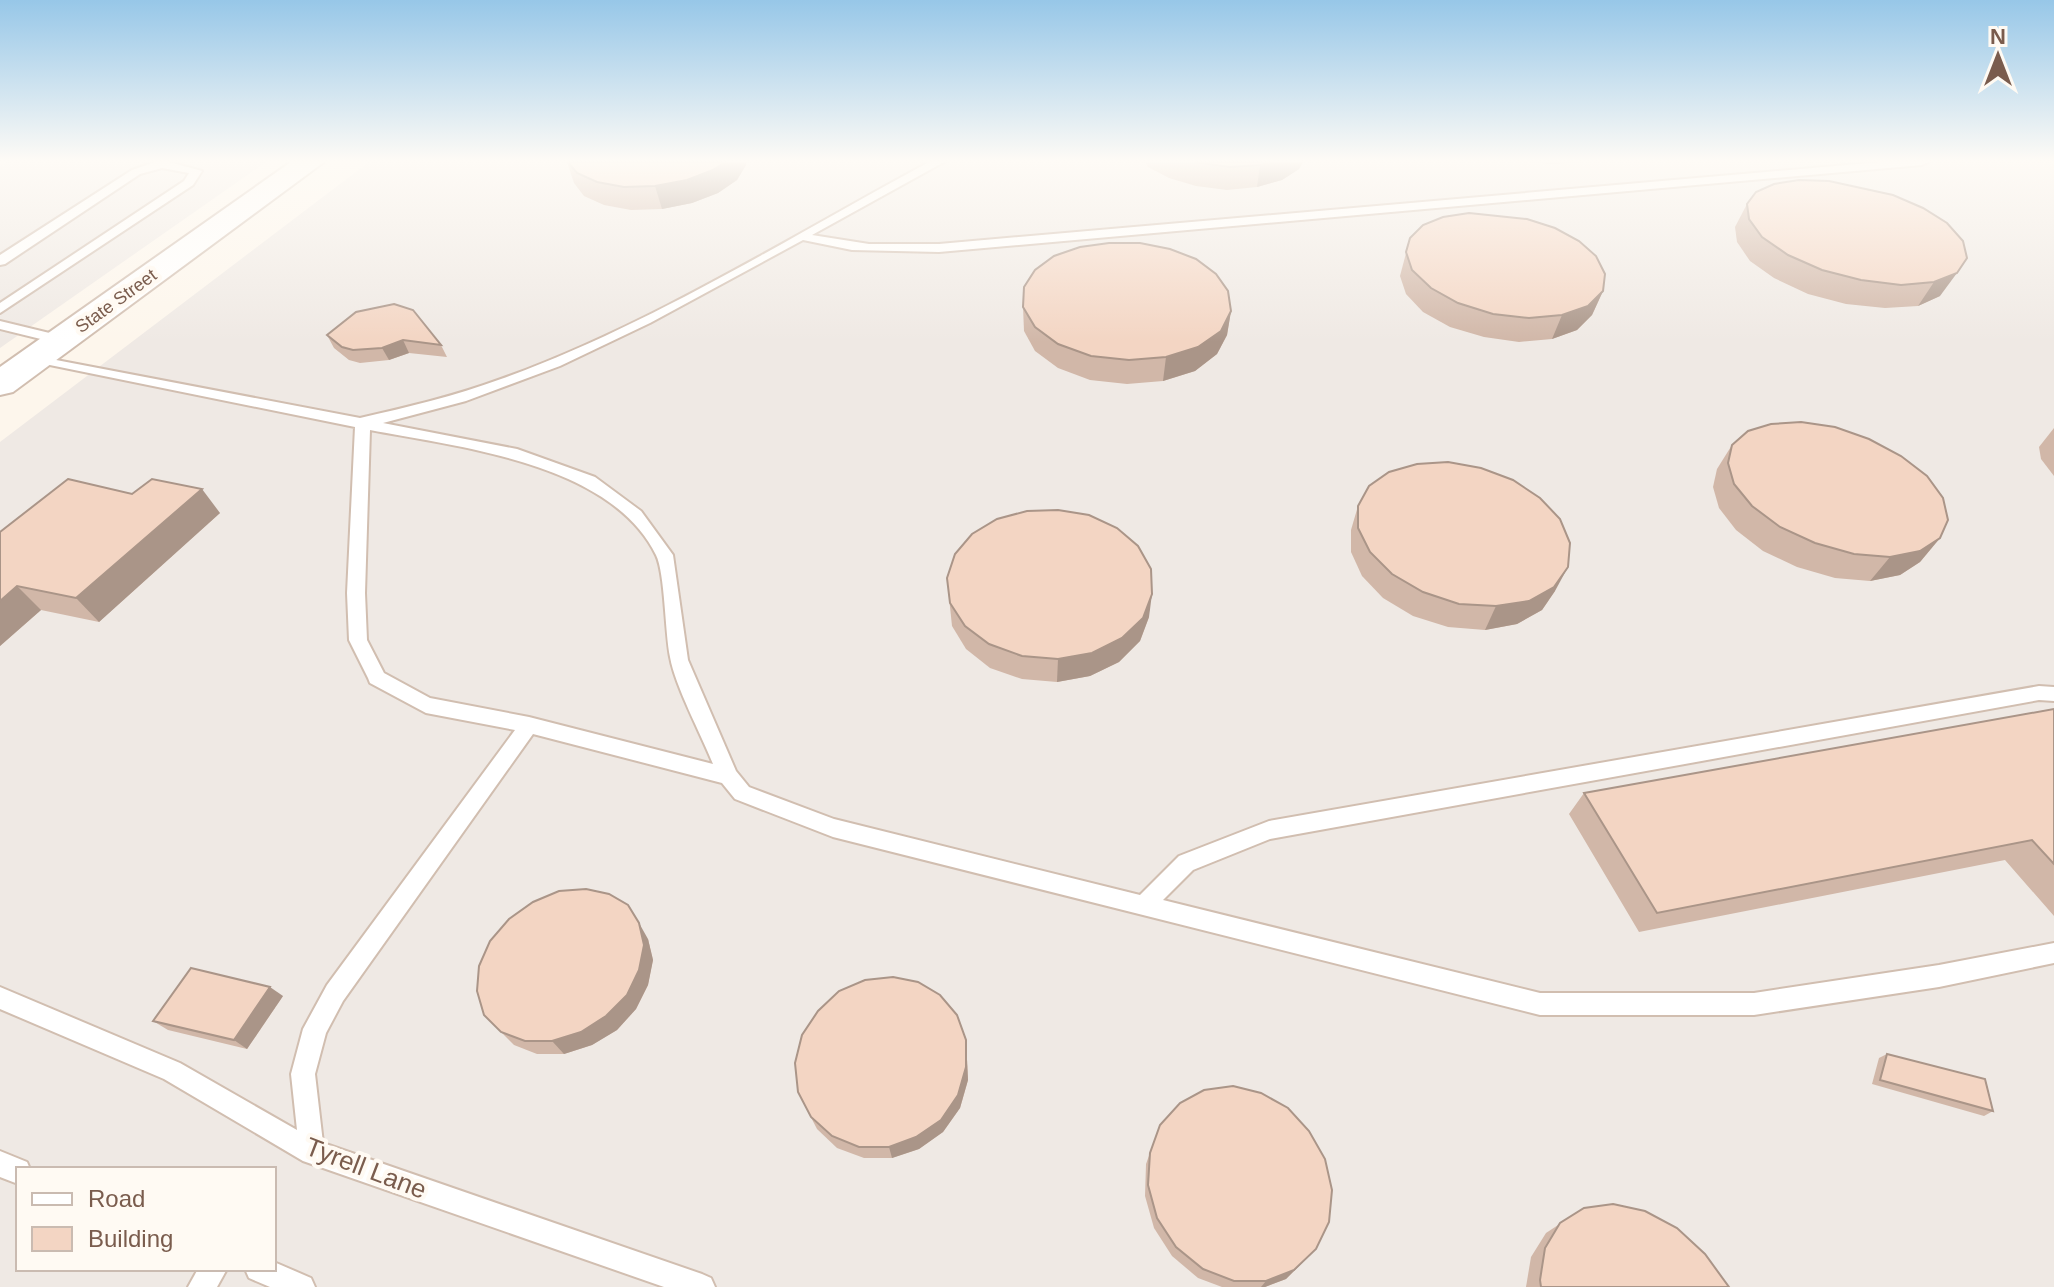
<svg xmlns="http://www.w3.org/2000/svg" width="2054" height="1287" viewBox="0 0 2054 1287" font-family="Arial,sans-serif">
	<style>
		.industrial { fill: #efe9e4; fill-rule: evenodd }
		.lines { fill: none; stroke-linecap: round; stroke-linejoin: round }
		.service-casing { stroke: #d1beb0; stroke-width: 4 }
		.tertiary-casing { stroke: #d1beb0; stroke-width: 4 }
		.service { fill: #fff; fill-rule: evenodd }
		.tertiary { fill: #fff; fill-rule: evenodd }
		.wall { fill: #d1b7a8 }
		.shaded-wall { fill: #aa9588 }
		.building { fill: #f3d5c3; stroke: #aa9588; stroke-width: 2 }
		.labels { text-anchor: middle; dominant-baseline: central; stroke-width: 8; stroke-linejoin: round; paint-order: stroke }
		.far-street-label { font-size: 18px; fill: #7a5c4d; stroke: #fffaf3 }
		.near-street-label { font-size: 26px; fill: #7a5c4d; stroke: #fffaf3 }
	</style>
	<rect width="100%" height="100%" fill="#fdf6ec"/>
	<g class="industrial">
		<polygon points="6,162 266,162 0,348 0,166"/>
		<path d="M369 162H2054V1287H0V442ZM18 1169H274V1269H18Z"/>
	</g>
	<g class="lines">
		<g class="service-casing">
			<g id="service">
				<polygon points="155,162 169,162 202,171 193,185 0,313 0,303 184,181 189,173 162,168 140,174 5,264 0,265 0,255 132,170"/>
				<path d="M929 162H944L812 235 869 244H939L1881 162H1928L1922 165 939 252 852 250 803 240 650 323 560 366 466 401 383 423 517 449 595 477 641 511 673 555 688 660 736 771 749 787 834 819 1140 895 1179 856 1269 821 2039 686 2054 687V701L2039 700 1270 839 1193 870 1163 900 1540 993H1754L1939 965 2054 943V963L1939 987 1754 1015H1540L833 837 735 799 722 783 533 734 343 1001 326 1033 315 1074 323 1143 702 1274 711 1278 715 1287H664L303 1161 164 1079 0 1009V987L180 1063 297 1130 291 1074 303 1029 327 985 515 730 426 713 370 683 368 678 349 640 347 593 355 427 35 362 28 358 30 355 360 418C408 407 455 396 501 379 647 327 792 236 929 162ZM370 430C459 447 611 463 656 555 665 573 665 633 670 657 675 686 701 734 713 764L529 717 430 698 384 673 367 640 365 593Z"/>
				<polygon points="0,321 66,337 68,340 61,344 0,329"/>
				<polygon points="0,1151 27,1162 30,1169 18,1169 18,1184 0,1177"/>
				<polygon points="274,1262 311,1278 315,1287 270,1287 249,1278 245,1269 274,1269"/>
				<polygon points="198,1269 227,1269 217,1287 188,1287"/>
			</g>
		</g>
		<g class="tertiary-casing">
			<polygon id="tertiary" points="291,162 324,162 13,392 0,395 0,367"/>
		</g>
		<use href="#service" class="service"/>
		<use href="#tertiary" class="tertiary"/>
	</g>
	<g class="wall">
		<polygon points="567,162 746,162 746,165 737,180 718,193 692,203 662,209 631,210 604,205 584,196 574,183"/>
		<polygon points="1145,162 1303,162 1299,169 1282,180 1257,187 1227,190 1196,186 1169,178 1148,167"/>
		<polygon points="1532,162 1582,162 1552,164"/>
		<polygon points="1893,195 1940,296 1918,306 1885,308 1846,304 1808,294 1774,278 1750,261 1737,242 1735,227 1747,204"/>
		<polygon points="1410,238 1603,291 1592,315 1577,330 1552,339 1519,342 1484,337 1450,327 1423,312 1406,294 1400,276"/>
		<polygon points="1023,307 1231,311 1227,335 1217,354 1195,371 1163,381 1127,384 1090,380 1058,368 1035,351 1024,331"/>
		<polygon points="356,312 441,345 447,357 409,353 389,360 360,363 349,360 334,348 327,335"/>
		<polygon points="2054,428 2054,476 2041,459 2039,447"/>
		<polygon points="1732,445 1940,538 1920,562 1900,575 1870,581 1835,578 1797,567 1763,551 1736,530 1719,508 1713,487 1717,469"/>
		<polygon points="132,494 220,513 99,622 41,610 0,646 0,532"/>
		<polygon points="1358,506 1555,591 1542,610 1517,624 1485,630 1448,627 1413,616 1383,598 1362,576 1351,552 1351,530"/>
		<polygon points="947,578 1149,617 1140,641 1119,662 1090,676 1057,682 1022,679 990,668 966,649 952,626"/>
		<polygon points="2054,709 2054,916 2005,860 1639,932 1569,814 1584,793"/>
		<polygon points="648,939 653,960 648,985 636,1009 617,1030 592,1045 564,1054 537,1054 514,1045 484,1015"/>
		<polygon points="283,996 247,1049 168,1030 153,1021"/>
		<polygon points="966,1040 968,1080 960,1108 943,1132 919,1149 892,1158 864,1158 837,1148 817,1129 798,1092"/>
		<polygon points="1887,1054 1993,1111 1984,1116 1872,1084 1879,1058"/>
		<polygon points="1150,1153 1316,1249 1286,1279 1265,1287 1222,1287 1198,1278 1172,1256 1154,1228 1145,1196 1146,1164"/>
		<polygon points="1584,1208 1729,1287 1526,1287 1531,1257 1546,1233"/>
	</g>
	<g class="shaded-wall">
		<polygon points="725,162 746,162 746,165 737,180 718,193 692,203 662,209 655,186"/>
		<polygon points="1270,162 1303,162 1299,169 1282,180 1257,187 1260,165"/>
		<polygon points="1957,273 1940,296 1918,306 1934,282"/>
		<polygon points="1603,291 1592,315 1577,330 1552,339 1562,315"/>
		<polygon points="1231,311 1227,335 1217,354 1195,371 1163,381 1166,357"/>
		<polygon points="403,340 409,353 389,360 382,348"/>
		<polygon points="202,489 220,513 99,622 76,598"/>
		<polygon points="1940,538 1920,562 1900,575 1870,581 1890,557"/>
		<polygon points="1568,567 1555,591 1542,610 1517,624 1485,630 1496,606"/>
		<polygon points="17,586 41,610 0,646 0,601"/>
		<polygon points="1152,594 1149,617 1140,641 1119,662 1090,676 1057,682 1058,659"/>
		<polygon points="639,923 648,939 653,960 648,985 636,1009 617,1030 592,1045 564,1054 552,1041"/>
		<polygon points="270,987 283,996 247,1049 234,1040"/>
		<polygon points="966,1040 968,1080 960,1108 943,1132 919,1149 892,1158 889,1147"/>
		<polygon points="1316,1249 1286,1279 1265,1287 1261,1287 1266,1281"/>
	</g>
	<g class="building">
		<polygon points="568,162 725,162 713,170 687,180 655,186 624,187 597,182 577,173"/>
		<polygon points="1194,162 1270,162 1260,165 1230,167"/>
		<polygon points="1799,180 1829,181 1893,195 1923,208 1947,223 1963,241 1967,258 1957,273 1934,282 1901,285 1861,280 1822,270 1788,255 1762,237 1749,219 1747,204 1756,192 1774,184"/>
		<polygon points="1469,213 1527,219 1555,228 1579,241 1596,256 1605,274 1603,291 1588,306 1562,315 1529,318 1493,314 1458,303 1431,288 1412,270 1406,252 1410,238 1423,225 1443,217"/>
		<polygon points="1109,243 1140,243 1170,249 1196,259 1216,274 1228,291 1231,311 1221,331 1198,347 1166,357 1129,360 1091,356 1058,344 1035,327 1023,307 1024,287 1035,270 1054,256 1080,247"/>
		<polygon points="394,304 413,310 441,345 403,340 382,348 353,350 342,347 327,335 356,312"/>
		<polygon points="1801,422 1835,427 1869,439 1901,456 1927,476 1943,498 1948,520 1940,538 1920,551 1890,557 1854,554 1815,543 1780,527 1752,506 1734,484 1728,463 1732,445 1748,431 1771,424"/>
		<polygon points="1448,462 1481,468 1513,480 1540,498 1560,519 1570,543 1568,567 1554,587 1529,601 1496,606 1459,604 1423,592 1392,574 1370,552 1358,528 1358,506 1369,486 1389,472 1417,464"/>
		<polygon points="68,479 132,494 152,479 202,489 76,598 17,586 0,601 0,532"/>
		<polygon points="1058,510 1089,515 1117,528 1138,546 1151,569 1152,594 1143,618 1122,638 1092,653 1058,659 1022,656 989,644 965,626 950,603 947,578 955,554 972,534 997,519 1027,511"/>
		<polygon points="2054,709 2054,864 2032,840 1657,913 1584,793"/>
		<polygon points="586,889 609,894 628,905 639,923 644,945 639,970 627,995 606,1016 581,1032 552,1041 525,1041 501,1032 484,1015 477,991 479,966 490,941 509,919 533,902 559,891"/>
		<polygon points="191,968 270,987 234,1040 153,1021"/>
		<polygon points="893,977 918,982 940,995 957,1015 966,1040 966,1067 958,1095 941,1120 916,1137 889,1147 859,1147 832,1136 811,1117 798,1092 795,1063 802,1035 818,1011 839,991 865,980"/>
		<polygon points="1887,1054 1985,1079 1993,1111 1880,1080"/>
		<polygon points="1233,1086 1261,1093 1288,1108 1309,1131 1325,1159 1332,1190 1329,1222 1316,1249 1294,1270 1266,1281 1234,1281 1203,1269 1176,1247 1157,1218 1148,1185 1150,1153 1160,1125 1180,1103 1204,1090"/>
		<polygon points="1613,1204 1645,1211 1677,1228 1705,1254 1729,1287 1541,1287 1540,1280 1545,1248 1560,1223 1584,1208"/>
	</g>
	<linearGradient id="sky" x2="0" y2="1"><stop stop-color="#97c7e8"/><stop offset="0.47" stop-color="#fefbf6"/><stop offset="1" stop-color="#fefbf6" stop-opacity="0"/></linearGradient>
	<rect width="2054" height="342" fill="url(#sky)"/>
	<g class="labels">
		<g class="far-street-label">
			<text transform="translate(116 301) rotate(-36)">State Street</text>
		</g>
		<g class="near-street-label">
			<text transform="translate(366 1168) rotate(21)">Tyrell Lane</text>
		</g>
	</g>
	<rect x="16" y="1167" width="260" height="104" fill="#fffaf3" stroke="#cabbb1" stroke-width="2"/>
	<rect x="32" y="1193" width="40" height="12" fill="#ffffff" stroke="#cabbb1" stroke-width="2"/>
	<text x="88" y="1207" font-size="24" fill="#7a5c4d">Road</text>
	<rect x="32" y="1227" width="40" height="24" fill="#f3d5c3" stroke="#cabbb1" stroke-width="2"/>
	<text x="88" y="1247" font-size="24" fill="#7a5c4d">Building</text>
	<g transform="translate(1998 56)" stroke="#fffaf3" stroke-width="6" paint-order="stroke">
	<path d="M0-6L14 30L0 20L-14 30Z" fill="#7a5c4d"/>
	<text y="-12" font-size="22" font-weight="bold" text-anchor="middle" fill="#7a5c4d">N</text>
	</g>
</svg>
